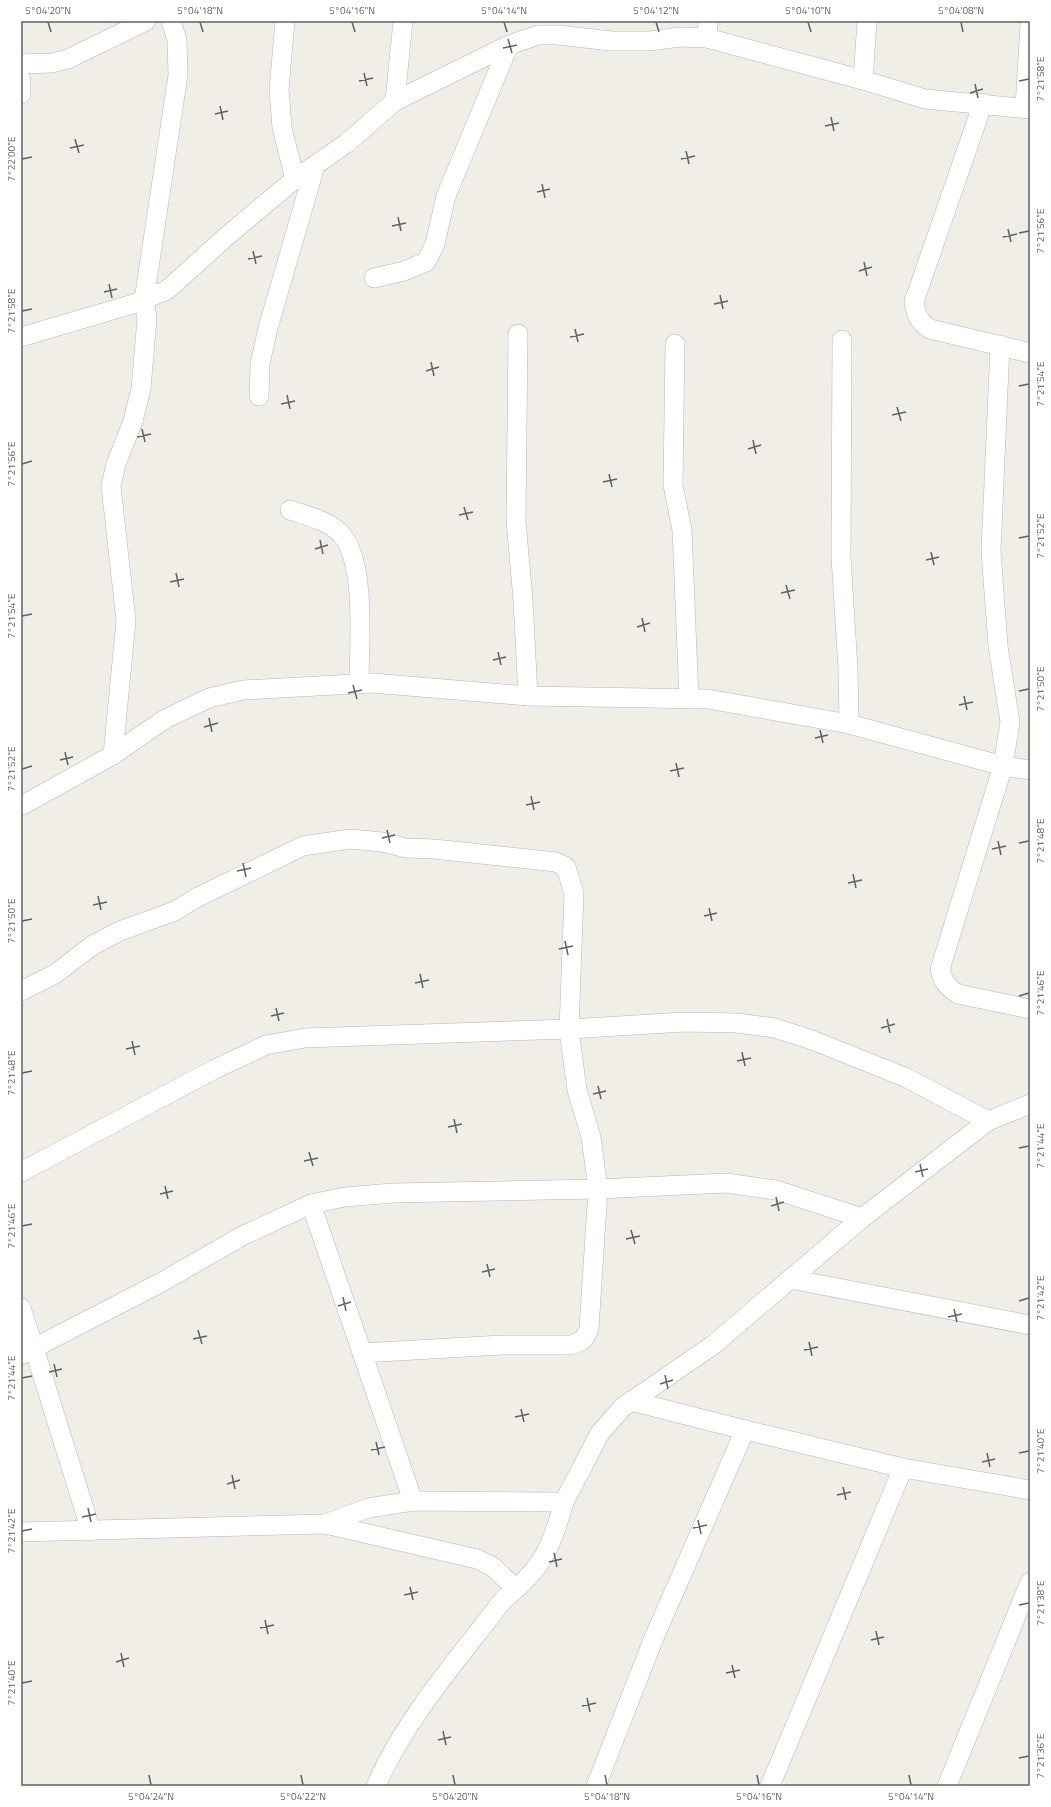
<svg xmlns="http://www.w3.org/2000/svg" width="1051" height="1807" viewBox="0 0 1051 1807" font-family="'Titillium Web',sans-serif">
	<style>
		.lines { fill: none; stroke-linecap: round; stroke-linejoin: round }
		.minor-casing { stroke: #b4b7bb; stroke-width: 20 }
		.minor { stroke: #fff; stroke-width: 19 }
		.ticks { fill: none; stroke: #5e6267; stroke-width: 1.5 }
		.neatline { fill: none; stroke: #5e6267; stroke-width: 1.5 }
		.ticks-label { font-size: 10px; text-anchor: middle; fill: #5e6267 }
	</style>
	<rect width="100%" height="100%" fill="#f0eee6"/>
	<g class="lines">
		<g class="minor-casing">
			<g id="minor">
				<polyline points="285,21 279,89 282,128 295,179"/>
				<polyline points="707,38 708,21"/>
				<polyline points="21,64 52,63 68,59 146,21"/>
				<polyline points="21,80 21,94"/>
				<polyline points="863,80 867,21"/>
				<polyline points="395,101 403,21"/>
				<path d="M983 103 914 302C916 315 919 322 930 329L1030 353"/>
				<polyline points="1025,107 1030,25"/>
				<polyline points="374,278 404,271 426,262 435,244 446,196 509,45"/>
				<polyline points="518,334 516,521 523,600 528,696"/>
				<polyline points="21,337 133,304 167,290 227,236 295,179 347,143 395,101 509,45 538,35 558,35 611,41 650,41 680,37 707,38 863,80 925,99 1030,109"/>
				<polyline points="842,340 841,557 848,668 849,724"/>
				<polyline points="675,344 673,485 682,530 689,699"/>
				<path d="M1000 345 991 551 998 646 1010 722 1003 766 940 969C943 982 947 987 958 994L1030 1009"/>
				<polyline points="259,396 260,364 268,328 315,166"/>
				<path d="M290 510C307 516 327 520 340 533 367 560 359 646 359 684"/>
				<polyline points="113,755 126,621 111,486 116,464 133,421 141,389 147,318 144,300 178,75 177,40 171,21"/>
				<polyline points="21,806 113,755 165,719 209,698 243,690 372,683 528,696 708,699 849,724 1003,766 1030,770"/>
				<path d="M21 991 55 974 93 945 120 931 175 911 196 898 303 846 350 839 382 842 406 848 434 849 556 862 566 867 574 894 569 1029 577 1090 591 1137 598 1189 589 1329C585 1339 581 1343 570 1345H502L362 1353"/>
				<polyline points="21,1172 215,1069 266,1045 305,1038 569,1029 684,1022 737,1023 775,1028 812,1040 907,1078 988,1121"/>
				<polyline points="790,1279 1030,1325"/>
				<polyline points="21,1308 34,1348 21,1355"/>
				<polyline points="745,1430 903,1468 770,1786"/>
				<polyline points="903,1468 1030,1490"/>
				<polyline points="413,1501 311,1204 345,1197 393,1193 598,1189 726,1183 776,1190 862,1218"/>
				<polyline points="564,1502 600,1433 623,1407 713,1345 862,1218 988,1121 1030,1104"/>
				<polyline points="325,1524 477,1559 493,1567 516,1589"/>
				<polyline points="91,1531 34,1348 162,1282 242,1236 311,1204"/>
				<path d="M21 1532 325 1524 368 1508 413 1501 564 1502C551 1549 542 1569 503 1600 460 1657 404 1720 376 1786"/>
				<polyline points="596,1786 653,1640 745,1430 631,1401"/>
				<polyline points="947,1786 1030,1582"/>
			</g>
		</g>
		<use href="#minor" class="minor"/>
	</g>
	<path class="ticks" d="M48 22 51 32M200 22 203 32M352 22 355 32M504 22 507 32M656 22 659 32M808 22 811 32M961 22 963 32M508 39 512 53M503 48 517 45M364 73 367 86M359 81 373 78M1019 81 1029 79M975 84 978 98M970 93 983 89M220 106 223 120M215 114 228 111M831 117 834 131M825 126 839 123M75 139 79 153M70 148 84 145M686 151 689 164M22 159 32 157M681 159 695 156M542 184 545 198M537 192 550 189M398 217 401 231M392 226 406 223M1008 229 1011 242M1019 233 1029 231M1003 237 1017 234M253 251 256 264M248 259 262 256M864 262 867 276M859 271 872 267M109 284 112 298M104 292 117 289M720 295 723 309M714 304 728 301M22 311 32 309M575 329 578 342M570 337 584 334M431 362 434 376M426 371 439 367M1019 386 1029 384M287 395 290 409M281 404 295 401M897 407 901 421M892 415 906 412M142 429 145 442M137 437 151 434M753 440 756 454M748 449 761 445M22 464 32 461M609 474 612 487M603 482 617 479M464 507 468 520M459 515 473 512M1019 538 1029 536M320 540 323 554M315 549 328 545M931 552 934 565M926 560 939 557M176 573 179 587M170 582 184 579M786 585 790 599M781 593 795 590M22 616 32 614M642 618 645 632M637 627 650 623M498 652 501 665M493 660 506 657M353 685 357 699M1019 691 1029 689M348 693 362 690M964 696 967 710M959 705 973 702M209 718 212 732M204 727 218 723M820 730 823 743M815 738 828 735M65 752 68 765M60 760 73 757M676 763 679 777M22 769 32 766M670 771 684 768M531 796 534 810M526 805 540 802M387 830 390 843M382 838 395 835M998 841 1001 855M1019 843 1029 841M992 849 1006 846M243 863 246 877M237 871 251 868M853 874 856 888M848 883 862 880M98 896 101 910M93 905 107 902M709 908 712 921M704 916 717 913M22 921 32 919M565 941 568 955M559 949 573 946M420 974 423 988M415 983 429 980M1019 996 1029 993M276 1008 279 1021M271 1016 284 1013M887 1019 890 1033M881 1028 895 1024M132 1041 135 1055M126 1049 140 1046M742 1052 745 1066M737 1061 751 1058M22 1073 32 1071M598 1086 601 1099M593 1094 606 1091M454 1119 457 1133M448 1127 462 1124M1019 1148 1029 1146M309 1152 313 1166M304 1161 318 1158M920 1164 923 1177M915 1172 928 1169M165 1186 168 1199M160 1194 173 1191M776 1197 779 1211M771 1206 784 1202M22 1226 32 1224M631 1230 635 1244M626 1239 640 1236M487 1264 490 1277M482 1272 495 1269M343 1297 346 1311M1019 1301 1029 1298M338 1306 351 1302M954 1309 957 1322M948 1317 962 1314M198 1330 202 1344M193 1339 207 1336M809 1342 812 1356M804 1350 818 1347M54 1364 57 1377M49 1372 62 1369M665 1375 668 1389M22 1378 32 1376M660 1384 673 1380M521 1409 524 1422M515 1417 529 1414M376 1442 379 1455M371 1450 385 1447M987 1453 990 1467M1019 1453 1029 1451M982 1462 995 1459M232 1475 235 1489M227 1484 240 1480M843 1487 846 1500M837 1495 851 1492M88 1508 91 1522M82 1517 96 1514M698 1520 701 1534M693 1528 707 1525M22 1531 32 1529M554 1553 557 1567M549 1562 562 1559M410 1587 413 1600M404 1595 418 1592M1019 1605 1029 1603M265 1620 268 1634M260 1628 274 1625M876 1631 879 1645M871 1640 884 1637M121 1653 124 1667M116 1662 129 1658M732 1665 735 1678M726 1673 740 1670M22 1683 32 1681M587 1698 590 1712M582 1706 596 1703M443 1731 446 1745M438 1740 451 1737M1019 1758 1029 1756M149 1775 151 1785M301 1775 303 1785M453 1775 455 1785M605 1775 607 1785M757 1775 759 1785M909 1775 911 1785"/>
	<rect width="1051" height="1807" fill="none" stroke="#ffffff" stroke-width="44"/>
	<rect x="22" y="22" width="1007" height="1763" class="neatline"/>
	<g class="ticks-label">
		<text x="48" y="14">5°04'20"N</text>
		<text x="200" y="14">5°04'18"N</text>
		<text x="352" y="14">5°04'16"N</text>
		<text x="504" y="14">5°04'14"N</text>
		<text x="656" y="14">5°04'12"N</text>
		<text x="808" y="14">5°04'10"N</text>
		<text x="961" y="14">5°04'08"N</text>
		<text transform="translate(1040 79) rotate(-90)" y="4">7°21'58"E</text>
		<text transform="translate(11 159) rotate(-90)" y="4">7°22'00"E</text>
		<text transform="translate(1040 231) rotate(-90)" y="4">7°21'56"E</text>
		<text transform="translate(11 311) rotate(-90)" y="4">7°21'58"E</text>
		<text transform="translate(1040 384) rotate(-90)" y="4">7°21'54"E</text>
		<text transform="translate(11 464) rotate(-90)" y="4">7°21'56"E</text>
		<text transform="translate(1040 536) rotate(-90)" y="4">7°21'52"E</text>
		<text transform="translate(11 616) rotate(-90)" y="4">7°21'54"E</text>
		<text transform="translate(1040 689) rotate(-90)" y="4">7°21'50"E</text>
		<text transform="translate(11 769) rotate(-90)" y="4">7°21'52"E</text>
		<text transform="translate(1040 841) rotate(-90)" y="4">7°21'48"E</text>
		<text transform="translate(11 921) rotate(-90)" y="4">7°21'50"E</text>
		<text transform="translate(1040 993) rotate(-90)" y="4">7°21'46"E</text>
		<text transform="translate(11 1073) rotate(-90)" y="4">7°21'48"E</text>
		<text transform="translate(1040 1146) rotate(-90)" y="4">7°21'44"E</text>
		<text transform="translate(11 1226) rotate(-90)" y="4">7°21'46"E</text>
		<text transform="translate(1040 1298) rotate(-90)" y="4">7°21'42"E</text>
		<text transform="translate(11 1378) rotate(-90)" y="4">7°21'44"E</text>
		<text transform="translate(1040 1451) rotate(-90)" y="4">7°21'40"E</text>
		<text transform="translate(11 1531) rotate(-90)" y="4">7°21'42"E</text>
		<text transform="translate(1040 1603) rotate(-90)" y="4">7°21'38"E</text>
		<text transform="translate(11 1683) rotate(-90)" y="4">7°21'40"E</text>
		<text transform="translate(1040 1756) rotate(-90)" y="4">7°21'36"E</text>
		<text x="151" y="1800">5°04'24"N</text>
		<text x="303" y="1800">5°04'22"N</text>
		<text x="455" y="1800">5°04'20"N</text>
		<text x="607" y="1800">5°04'18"N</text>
		<text x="759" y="1800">5°04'16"N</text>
		<text x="911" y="1800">5°04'14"N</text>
	</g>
</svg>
